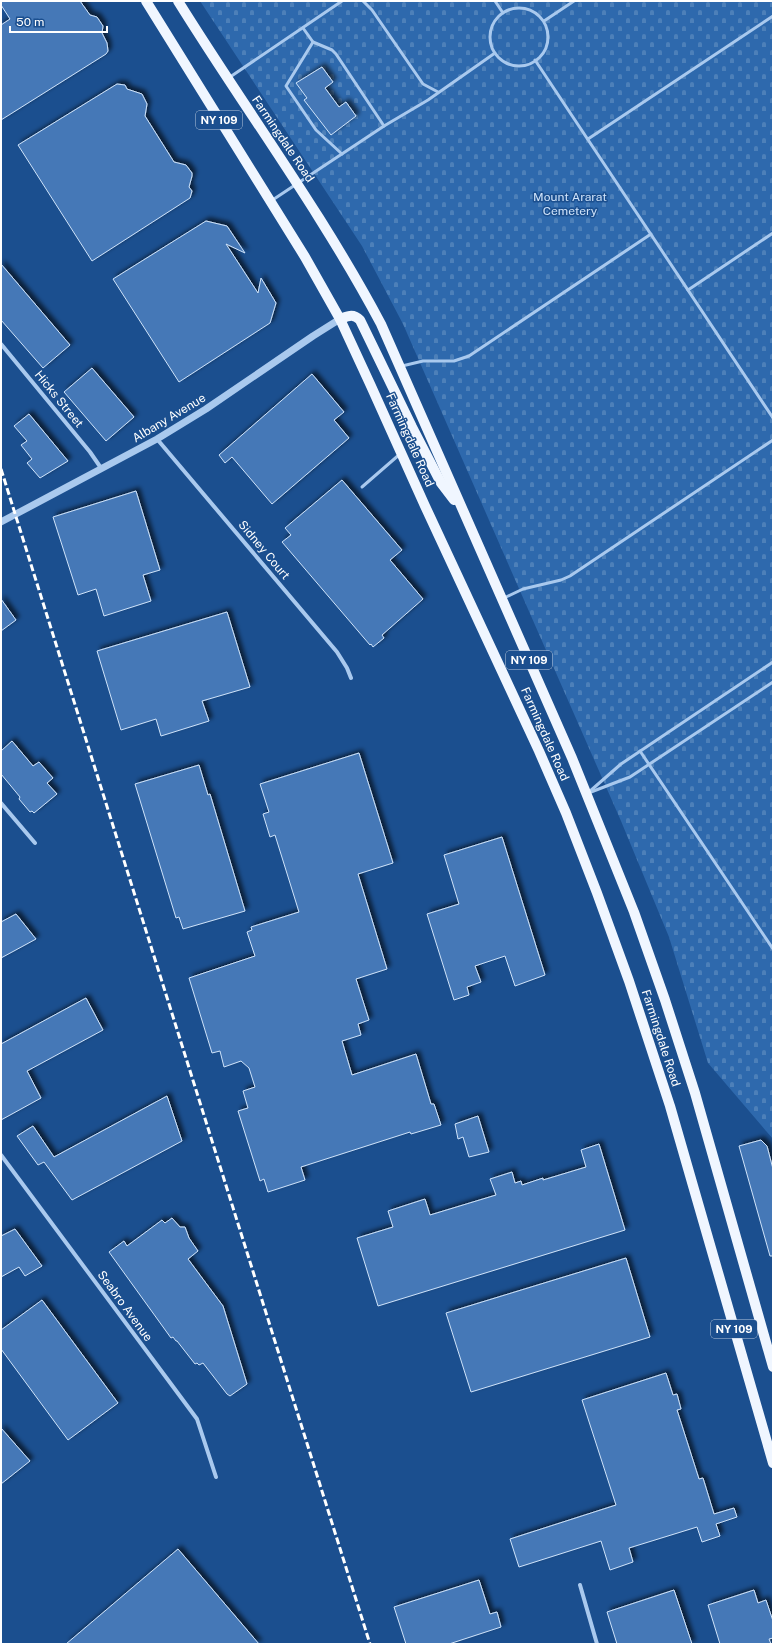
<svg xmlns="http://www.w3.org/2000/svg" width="774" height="1645" viewBox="0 0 774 1645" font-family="'Public Sans',sans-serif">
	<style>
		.cemetery { fill: url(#cemetery-stones) }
		.building { fill: #4478b7; stroke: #cfe3fa; filter: url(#shadow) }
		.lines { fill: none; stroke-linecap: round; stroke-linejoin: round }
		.service { stroke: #a9c9ee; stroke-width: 3 }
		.minor { stroke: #a9c9ee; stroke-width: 4 }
		.tertiary { stroke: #a9c9ee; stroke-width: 7 }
		.primary { stroke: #f0f6ff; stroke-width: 10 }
		.rail { stroke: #fff; stroke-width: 3; stroke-dasharray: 7 3; stroke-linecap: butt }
		.labels { text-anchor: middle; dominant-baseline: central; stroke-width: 3; stroke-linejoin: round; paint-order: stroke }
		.shield { fill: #1b4f8f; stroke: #bbcadd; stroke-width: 1 }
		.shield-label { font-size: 11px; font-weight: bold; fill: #fff }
		.street-label { font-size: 12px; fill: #fff; stroke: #1b4f8f }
		.park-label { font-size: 12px; fill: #cfe3fa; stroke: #1b4f8f }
	</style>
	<defs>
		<pattern id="cemetery-stones" width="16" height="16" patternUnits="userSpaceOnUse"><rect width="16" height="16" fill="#2e69ad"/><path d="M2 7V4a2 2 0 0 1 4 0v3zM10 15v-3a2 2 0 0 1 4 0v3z" fill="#4d80b9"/></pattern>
		<filter id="shadow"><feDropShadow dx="3.5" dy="-3.5" stdDeviation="2" flood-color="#0009"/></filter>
	</defs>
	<rect width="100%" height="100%" fill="#1b4f8f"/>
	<polygon class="cemetery" points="200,1 773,1 773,1139 708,1063 669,937 621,821 403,324 362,246"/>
	<g class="building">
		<polygon points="1,1 80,1 90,15 97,17 103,26 102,33 107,43 108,51 106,54 1,120 1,25 10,19 1,5"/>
		<polygon points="322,67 333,82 325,88 339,107 346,102 356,116 331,135 304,100 307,98 296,83"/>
		<polygon points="117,84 125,85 127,89 142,94 147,104 145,116 174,162 186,165 192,173 192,176 189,187 192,191 190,198 92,261 18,145"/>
		<polygon points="206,221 227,226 245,253 226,244 258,293 261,278 276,303 270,323 179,382 113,279"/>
		<polygon points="1,264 70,345 43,368 1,320"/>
		<polygon points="92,368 134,417 106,441 64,392"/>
		<polygon points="312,374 344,412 334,420 349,438 272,504 232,457 225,463 219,455"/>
		<polygon points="29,414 68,461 40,478 27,463 32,459 21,445 27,441 14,426"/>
		<polygon points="342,480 402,550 390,560 423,599 382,635 384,638 373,647 371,644 370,645 282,542 291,535 285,528"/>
		<polygon points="136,491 160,570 143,575 151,601 104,616 96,589 78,595 53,517"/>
		<polygon points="1,599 16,620 1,631"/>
		<polygon points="227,612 250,687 202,701 209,721 161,736 156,719 121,730 97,651"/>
		<polygon points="12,741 33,766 39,762 53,778 47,783 57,794 34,813 32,811 30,812 19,799 20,797 1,774 1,751"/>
		<polygon points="359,753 393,863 358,874 387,969 356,979 369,1020 358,1024 361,1035 342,1041 352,1075 416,1054 431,1104 434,1104 441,1125 411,1134 410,1132 301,1167 305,1180 268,1192 264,1179 260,1181 238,1111 248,1108 243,1091 255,1087 249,1068 241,1061 224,1067 220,1051 212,1053 189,978 255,956 247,932 252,930 251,927 299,912 275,835 270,837 263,814 269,812 260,784"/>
		<polygon points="199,765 208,795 210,794 245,911 183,929 179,917 176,918 135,784"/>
		<polygon points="502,837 545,975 515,986 505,956 475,966 481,982 467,987 469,995 454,1000 427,914 459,904 444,855"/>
		<polygon points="16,914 36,939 1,958 1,922"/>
		<polygon points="86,998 103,1030 27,1071 41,1098 1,1120 1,1044"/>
		<polygon points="167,1096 182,1141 72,1200 44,1162 38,1165 17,1136 33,1126 54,1157"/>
		<polygon points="478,1116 489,1152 469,1157 463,1137 458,1139 455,1124"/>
		<polygon points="761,1140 767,1146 773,1169 773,1256 770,1256 739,1146"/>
		<polygon points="599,1144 625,1230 378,1306 357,1238 393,1227 388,1211 425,1199 430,1215 496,1195 490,1179 512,1172 515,1183 521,1181 522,1185 543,1178 543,1180 586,1167 581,1150"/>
		<polygon points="172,1218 180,1227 185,1227 189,1238 198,1251 188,1259 223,1306 247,1384 230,1396 227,1394 203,1363 199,1365 197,1363 195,1364 177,1341 176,1341 173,1337 171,1338 109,1252 124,1241 127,1246 162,1220 165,1223"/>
		<polygon points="15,1229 42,1266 25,1276 19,1267 1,1277 1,1236"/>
		<polygon points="626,1258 650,1337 471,1392 446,1313"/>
		<polygon points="42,1300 118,1403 68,1440 1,1349 1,1330"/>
		<polygon points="666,1373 673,1395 677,1394 681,1409 677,1410 699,1479 703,1478 714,1514 734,1508 737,1517 716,1524 720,1536 702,1542 697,1527 629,1548 633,1562 610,1570 601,1541 519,1567 510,1539 616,1505 582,1400"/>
		<polygon points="1,1428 30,1461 1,1484"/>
		<polygon points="178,1549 259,1644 66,1644"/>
		<polygon points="479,1580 490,1614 497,1612 501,1627 449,1644 406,1644 394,1607"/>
		<polygon points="674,1590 692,1644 617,1644 607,1612"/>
		<polygon points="754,1590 758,1603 766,1600 773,1621 773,1638 769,1639 771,1644 720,1644 708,1605"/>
	</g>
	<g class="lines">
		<g class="service">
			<polyline points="363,1 372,10 423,84 438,92"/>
			<polyline points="495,1 503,13"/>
			<circle cx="519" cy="37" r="29"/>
			<polyline points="544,21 574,1"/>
			<polyline points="303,28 313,42 332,50 336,54 384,126"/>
			<polyline points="313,42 286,86 316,130 342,154"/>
			<polyline points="535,60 773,418"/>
			<polyline points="230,77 342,1"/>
			<polyline points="588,139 773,16"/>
			<polyline points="271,201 384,126 428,100 495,53"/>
			<polyline points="688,290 773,233"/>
			<polyline points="402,366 423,361 454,361 469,356 651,234"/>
			<polyline points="362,487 400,454"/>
			<polyline points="504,598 523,589 561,580 570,576 773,440"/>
			<polyline points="640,751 773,949"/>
			<polyline points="589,792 621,764 773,662"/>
			<polyline points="591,792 630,777 773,682"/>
		</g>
		<g class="minor">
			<polyline points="1,344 90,452 101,468"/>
			<polyline points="157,439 337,652 347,668 351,678"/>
			<polyline points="1,803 35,843"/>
			<polyline points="1,1155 197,1419 216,1477"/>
			<polyline points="580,1585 597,1644"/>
		</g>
		<polyline class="tertiary" points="1,522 157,439 206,409 313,336 340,319"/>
		<g class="primary">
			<polyline points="146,1 305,257 340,319 371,386 425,506 539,751 566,813 597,893 629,981 670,1106 773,1463"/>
			<path d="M178 1C245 109 321 211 381 324L572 758 634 912 665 1000 695 1093 773 1367"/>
			<path d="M340 319C348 316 353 313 360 320L412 427 441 483 454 500"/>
		</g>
		<polyline class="rail" points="1,469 370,1644"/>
	</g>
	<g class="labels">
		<g class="shield">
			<rect x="196" y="111" width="46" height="18" rx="3"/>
			<rect x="506" y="651" width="46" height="18" rx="3"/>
			<rect x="711" y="1320" width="46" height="18" rx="3"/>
		</g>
		<g class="shield-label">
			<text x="219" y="120">NY 109</text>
			<text x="529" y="660">NY 109</text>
			<text x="734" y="1329">NY 109</text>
		</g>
		<g class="street-label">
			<text transform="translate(283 139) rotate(56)">Farmingdale Road</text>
			<text transform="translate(59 399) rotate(51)">Hicks Street</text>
			<text transform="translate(169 418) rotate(-31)">Albany Avenue</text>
			<text transform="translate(410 440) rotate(66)">Farmingdale Road</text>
			<text transform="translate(264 550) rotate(50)">Sidney Court</text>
			<text transform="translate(545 734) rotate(66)">Farmingdale Road</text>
			<text transform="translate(661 1038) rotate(72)">Farmingdale Road</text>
			<text transform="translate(125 1306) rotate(54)">Seabro Avenue</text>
		</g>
		<g class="park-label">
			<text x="570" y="197">Mount Ararat<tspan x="570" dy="14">Cemetery</tspan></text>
		</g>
	</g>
	<rect width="774" height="1645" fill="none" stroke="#ffffff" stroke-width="4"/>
	<path d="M10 26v6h97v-6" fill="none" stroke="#ffffff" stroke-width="2"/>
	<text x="16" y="26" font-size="12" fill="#ffffff" stroke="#1b4f8f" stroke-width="3" paint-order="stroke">50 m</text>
</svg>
